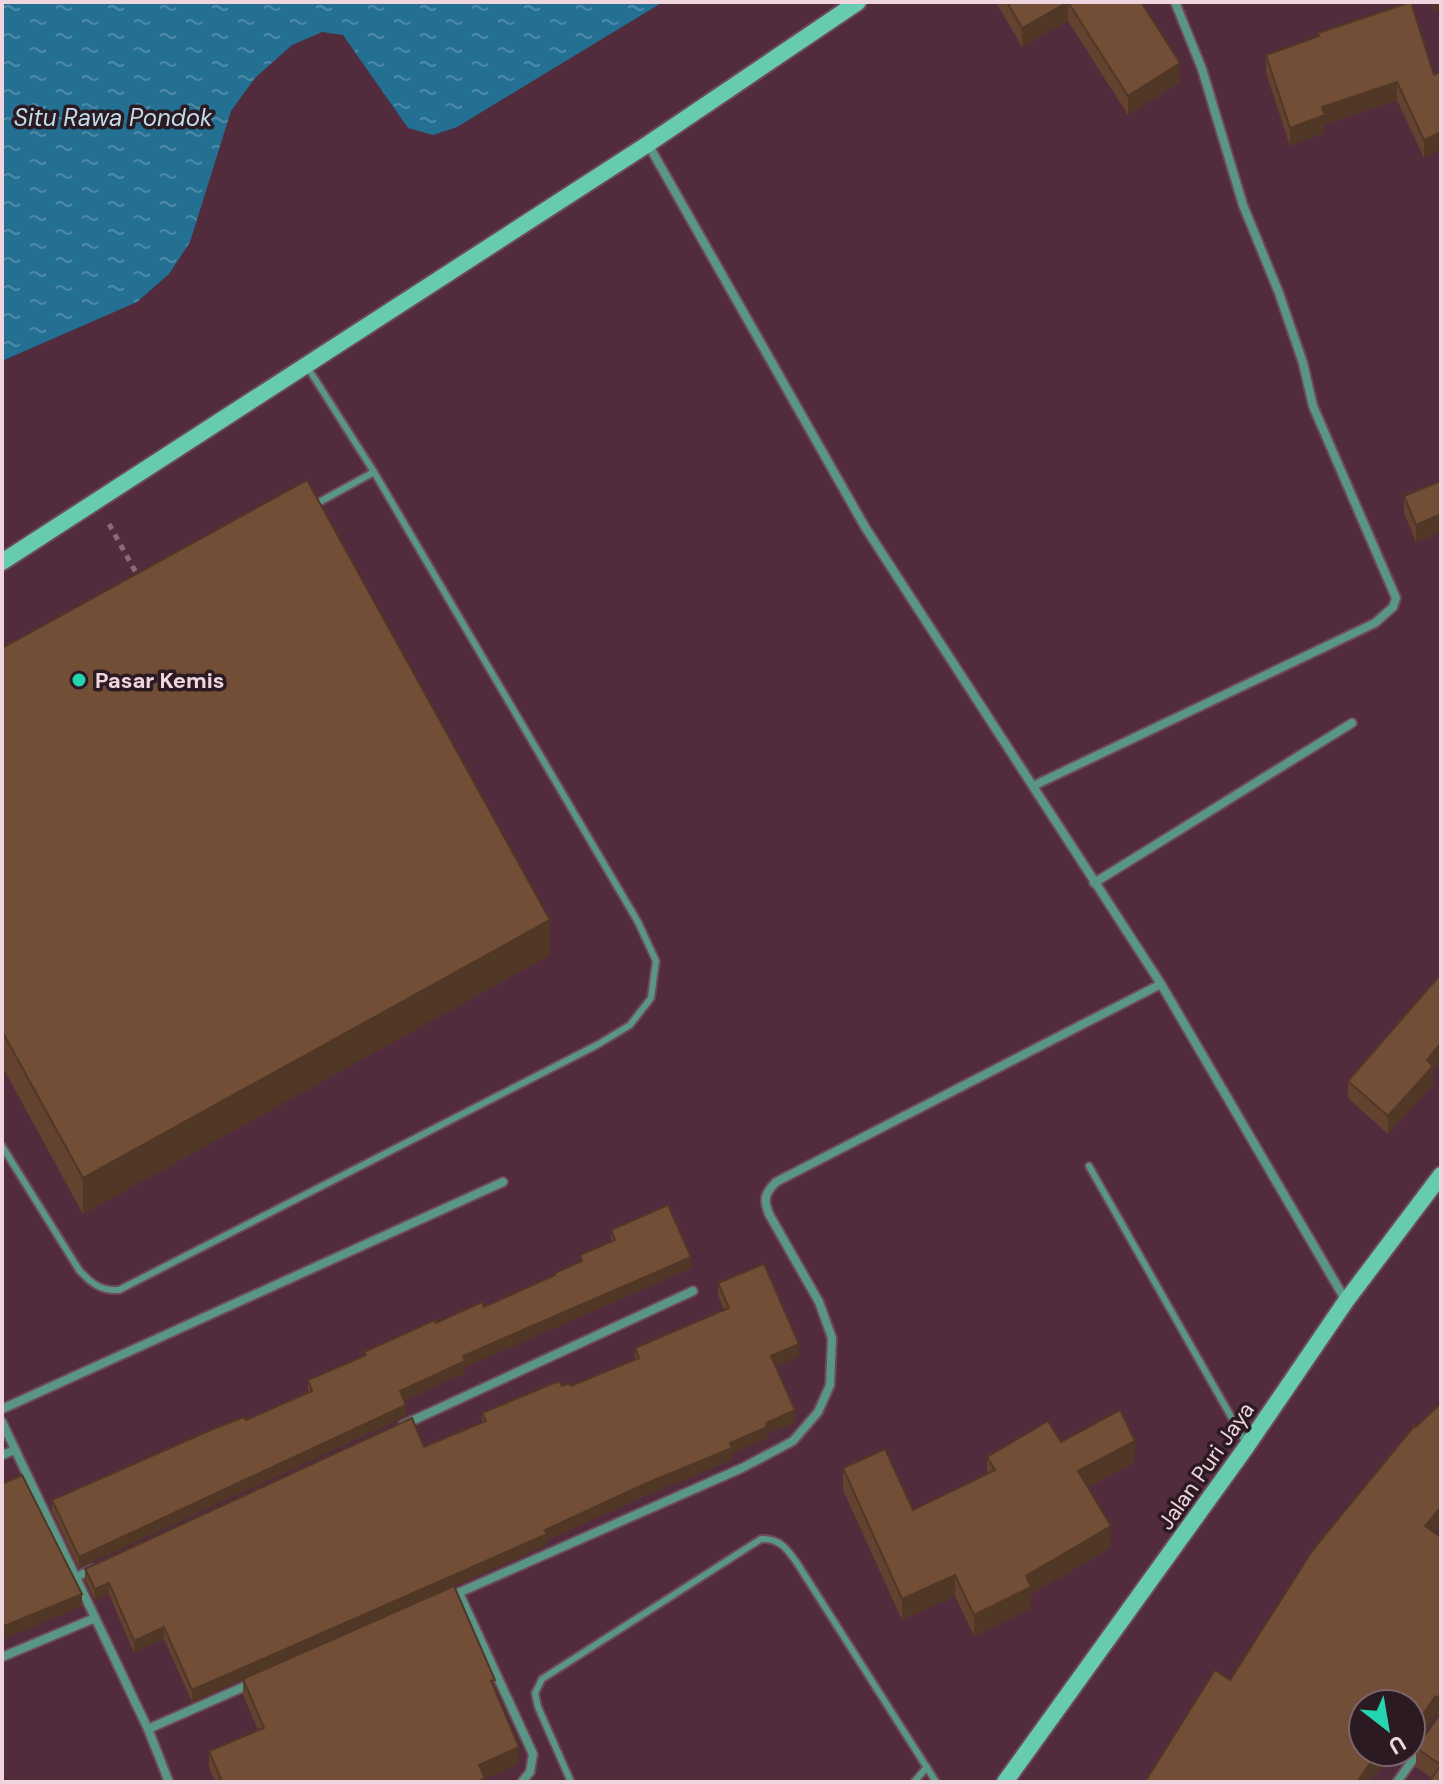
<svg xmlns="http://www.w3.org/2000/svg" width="1443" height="1784" viewBox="0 0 1443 1784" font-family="'DM Sans',sans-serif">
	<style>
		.water { fill: url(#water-ripples) }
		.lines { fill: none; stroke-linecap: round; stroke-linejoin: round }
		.lane-casing { stroke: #6e4a59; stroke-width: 10 }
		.street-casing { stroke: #6e4a59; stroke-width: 12 }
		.secondary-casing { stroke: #6e4a59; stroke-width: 20 }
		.path { stroke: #8b6977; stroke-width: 5; stroke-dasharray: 6 6; stroke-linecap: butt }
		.lane { stroke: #5a9685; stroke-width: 6 }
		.street { stroke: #5a9685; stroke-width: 8 }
		.secondary { stroke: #66cbaf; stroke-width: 16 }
		.wall { fill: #63432f }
		.shaded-wall { fill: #503726 }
		.building { fill: #734e37; stroke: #503726; stroke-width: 2 }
		.poi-dot { fill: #24d5af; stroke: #2c1a22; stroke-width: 3 }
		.labels { text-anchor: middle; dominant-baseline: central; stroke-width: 7; stroke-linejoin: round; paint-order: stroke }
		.poi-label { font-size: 22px; font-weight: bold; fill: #eed5de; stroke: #2c1a22; text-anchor: start }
		.street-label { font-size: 22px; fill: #eed5de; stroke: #2c1a22 }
		.water-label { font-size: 24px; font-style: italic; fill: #c1ddec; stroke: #2c1a22 }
	</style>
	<defs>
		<pattern id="water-ripples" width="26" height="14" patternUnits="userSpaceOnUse" patternTransform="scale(2)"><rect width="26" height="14" fill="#237093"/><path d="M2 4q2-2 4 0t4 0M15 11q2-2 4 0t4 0" fill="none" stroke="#4e8aa7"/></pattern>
	</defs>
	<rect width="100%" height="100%" fill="#522b3c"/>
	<polygon class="water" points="2,2 663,2 457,127 433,135 408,128 343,35 322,32 292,45 255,78 231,111 190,242 169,274 137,302 2,361"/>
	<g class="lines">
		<g class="lane-casing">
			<g id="lane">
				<polyline points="314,505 374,472"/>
				<path d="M2 1146 79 1270C91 1283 100 1291 119 1290L597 1045 630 1025 651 998 656 961 638 922 374 472 308 368"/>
				<polyline points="1089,1166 1246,1443"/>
				<path d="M571 1782 538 1707 535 1693 542 1679 761 1539C780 1538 787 1549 797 1563L936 1782"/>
				<polyline points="914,1782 927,1767"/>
			</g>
		</g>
		<g class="street-casing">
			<g id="street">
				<polyline points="648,144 865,527 1161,984 1346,1301"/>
				<polyline points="1033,786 1375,623 1393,607 1396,598 1313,406 1303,363 1279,293 1243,205 1202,69 1175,2"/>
				<polyline points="1094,883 1352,723"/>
				<polyline points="2,1409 503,1182"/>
				<polyline points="2,1422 148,1729 169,1782"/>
				<polyline points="403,1425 693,1291"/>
				<polyline points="2,1455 15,1450"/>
				<polyline points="76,1577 93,1569"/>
				<polyline points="459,1593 533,1754 530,1772 522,1782"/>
				<path d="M449 1597 742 1468 793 1441 818 1412 830 1385 832 1338 819 1302 769 1214C763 1199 765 1193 776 1182L1161 984"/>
				<polyline points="2,1657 95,1618"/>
				<polyline points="148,1729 250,1684"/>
				<polyline points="1397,1782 1422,1747"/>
			</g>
		</g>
		<g class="secondary-casing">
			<g id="secondary">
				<polyline points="2,562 648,144 858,2"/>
				<polyline points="1005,1782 1247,1446 1346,1301 1441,1175"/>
			</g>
		</g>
		<polyline class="path" points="109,524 139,578"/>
		<use href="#lane" class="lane"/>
		<use href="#street" class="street"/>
		<use href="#secondary" class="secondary"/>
	</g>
	<g class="wall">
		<polygon points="996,2 1141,2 1180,82 1128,115 1068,21 1022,47"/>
		<polygon points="1318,33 1434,75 1424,158 1397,100 1325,124 1325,133 1290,146 1266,73 1266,55 1318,37"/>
		<polygon points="1441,481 1441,532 1416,542 1404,513 1404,496"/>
		<polygon points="2,648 550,955 83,1214 2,1066"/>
		<polygon points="1441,974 1441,1060 1433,1070 1433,1084 1388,1134 1348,1098 1348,1081"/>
		<polygon points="611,1230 691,1268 465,1367 465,1373 404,1400 406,1416 79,1568 52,1511 52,1500 308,1393 308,1380 364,1356 364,1352 436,1323 484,1307 555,1275 555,1273 580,1262 580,1255 611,1242"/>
		<polygon points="718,1283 799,1356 776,1366 795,1422 767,1434 767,1438 732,1454 732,1460 647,1495 547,1540 547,1545 454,1586 495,1689 519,1764 485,1779 485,1782 215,1782 209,1767 209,1751 258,1730 243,1695 243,1679 192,1702 164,1639 134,1653 109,1594 95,1600 85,1580 85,1569 424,1447 482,1423 482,1413 562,1386 571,1386 635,1360 635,1348 724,1310 718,1295"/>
		<polygon points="1441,1403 1441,1526 1435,1533 1441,1537 1441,1782 1429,1782 1432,1778 1416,1767 1416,1748 1440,1715 1435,1716 1411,1750 1411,1704 1363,1704 1363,1752 1391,1752 1370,1782 1145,1782 1215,1670 1230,1680 1312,1551 1415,1425 1416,1427"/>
		<polygon points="1061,1442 1135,1462 1088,1487 1111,1548 1031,1594 1031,1609 974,1636 955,1596 902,1620 843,1490 843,1468 913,1510 987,1474 987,1457"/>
		<polygon points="1395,1752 1410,1752 1405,1759"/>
	</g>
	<g class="shaded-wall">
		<polygon points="1068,2 1068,21 1022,47 1022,28"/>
		<polygon points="1432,2 1441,2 1441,9 1432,12"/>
		<polygon points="1180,63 1180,82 1128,115 1128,96"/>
		<polygon points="1397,82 1397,100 1325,124 1325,133 1290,146 1290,128 1322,107"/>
		<polygon points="1441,132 1441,150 1424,158 1424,140"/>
		<polygon points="1441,514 1441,532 1416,542 1416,525"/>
		<polygon points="550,920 550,955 83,1214 83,1178"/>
		<polygon points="1441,1043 1441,1060 1433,1070 1433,1084 1388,1134 1388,1116 1427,1060"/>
		<polygon points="691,1257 691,1268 465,1367 465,1373 400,1402 400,1391 463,1356"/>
		<polygon points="799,1344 799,1356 771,1368 771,1356"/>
		<polygon points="406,1405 406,1416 79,1568 79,1557"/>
		<polygon points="795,1410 795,1422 767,1434 767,1438 732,1454 732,1460 647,1495 547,1540 547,1545 192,1702 192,1690 730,1443 766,1423"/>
		<polygon points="1135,1441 1135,1462 1078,1492 1078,1471"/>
		<polygon points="1441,1507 1441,1526 1425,1545 1425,1526"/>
		<polygon points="1111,1526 1111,1548 1031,1594 1031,1609 974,1636 974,1615 1026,1576"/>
		<polygon points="955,1575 955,1596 902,1620 902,1599"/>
		<polygon points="109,1583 109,1594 95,1600 95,1589"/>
		<polygon points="82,1594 82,1606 2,1640 2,1627"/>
		<polygon points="164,1627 164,1639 134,1653 134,1641"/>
		<polygon points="1441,1696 1441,1715 1435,1716 1411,1750 1411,1731 1435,1697"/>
		<polygon points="519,1747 519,1764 485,1779 485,1782 477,1782 479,1765"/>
		<polygon points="1378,1752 1391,1752 1370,1782 1357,1782"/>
	</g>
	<g class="building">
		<polygon points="1007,2 1141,2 1180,63 1128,96 1068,2 1022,28"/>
		<polygon points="1411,2 1434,75 1441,71 1441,132 1424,140 1397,82 1322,107 1325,115 1290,128 1266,55 1319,36 1318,33"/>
		<polygon points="307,480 550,920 83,1178 2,1031 2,648"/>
		<polygon points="1441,481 1441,514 1416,525 1404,496"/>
		<polygon points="1441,974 1441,1043 1427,1060 1433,1066 1388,1116 1348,1081"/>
		<polygon points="668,1205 691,1257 463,1356 465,1361 400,1391 406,1405 79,1557 52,1500 213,1429 244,1417 246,1420 312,1391 308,1380 366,1355 364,1352 435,1320 436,1323 482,1302 484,1307 555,1275 555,1273 582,1261 580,1255 615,1240 611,1230"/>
		<polygon points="764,1264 799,1344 771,1356 795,1410 766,1423 767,1427 730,1443 732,1448 647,1483 545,1530 547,1534 192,1690 164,1627 134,1641 109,1583 95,1589 85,1569 412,1418 424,1447 486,1421 482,1413 559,1381 562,1386 570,1383 571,1386 639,1358 635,1348 729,1308 718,1283"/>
		<polygon points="1441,1403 1441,1507 1425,1526 1441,1537 1441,1696 1435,1697 1411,1731 1411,1704 1363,1704 1363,1752 1378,1752 1357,1782 1145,1782 1215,1670 1230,1680 1312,1551 1415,1425 1416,1427"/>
		<polygon points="1120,1410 1135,1441 1078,1471 1111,1526 1026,1576 1031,1587 974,1615 955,1575 902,1599 843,1468 885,1449 913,1510 995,1470 987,1457 1048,1421 1061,1442"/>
		<polygon points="22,1475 82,1594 2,1627 2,1484"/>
		<polygon points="454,1586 495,1680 491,1681 519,1747 479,1765 485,1778 477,1782 222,1782 209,1751 264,1728 243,1679"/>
		<polygon points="1441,1713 1441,1782 1429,1782 1441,1765 1416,1748"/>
	</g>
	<circle class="poi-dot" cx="79" cy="680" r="8"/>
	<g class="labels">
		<g class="poi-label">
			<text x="95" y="680">Pasar Kemis</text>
		</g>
		<g class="street-label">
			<text transform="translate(1206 1466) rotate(-55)">Jalan Puri Jaya</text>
		</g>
		<g class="water-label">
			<text x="113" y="117">Situ Rawa Pondok</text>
		</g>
	</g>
	<rect width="1443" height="1784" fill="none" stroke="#eed5de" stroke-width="8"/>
	<g transform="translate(1387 1728) rotate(149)"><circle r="38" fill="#2c1a22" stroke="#7a656d" stroke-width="2"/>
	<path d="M0-6L14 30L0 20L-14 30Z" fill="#24d5af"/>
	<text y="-12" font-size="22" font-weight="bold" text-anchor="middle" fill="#eed5de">U</text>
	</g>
</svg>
